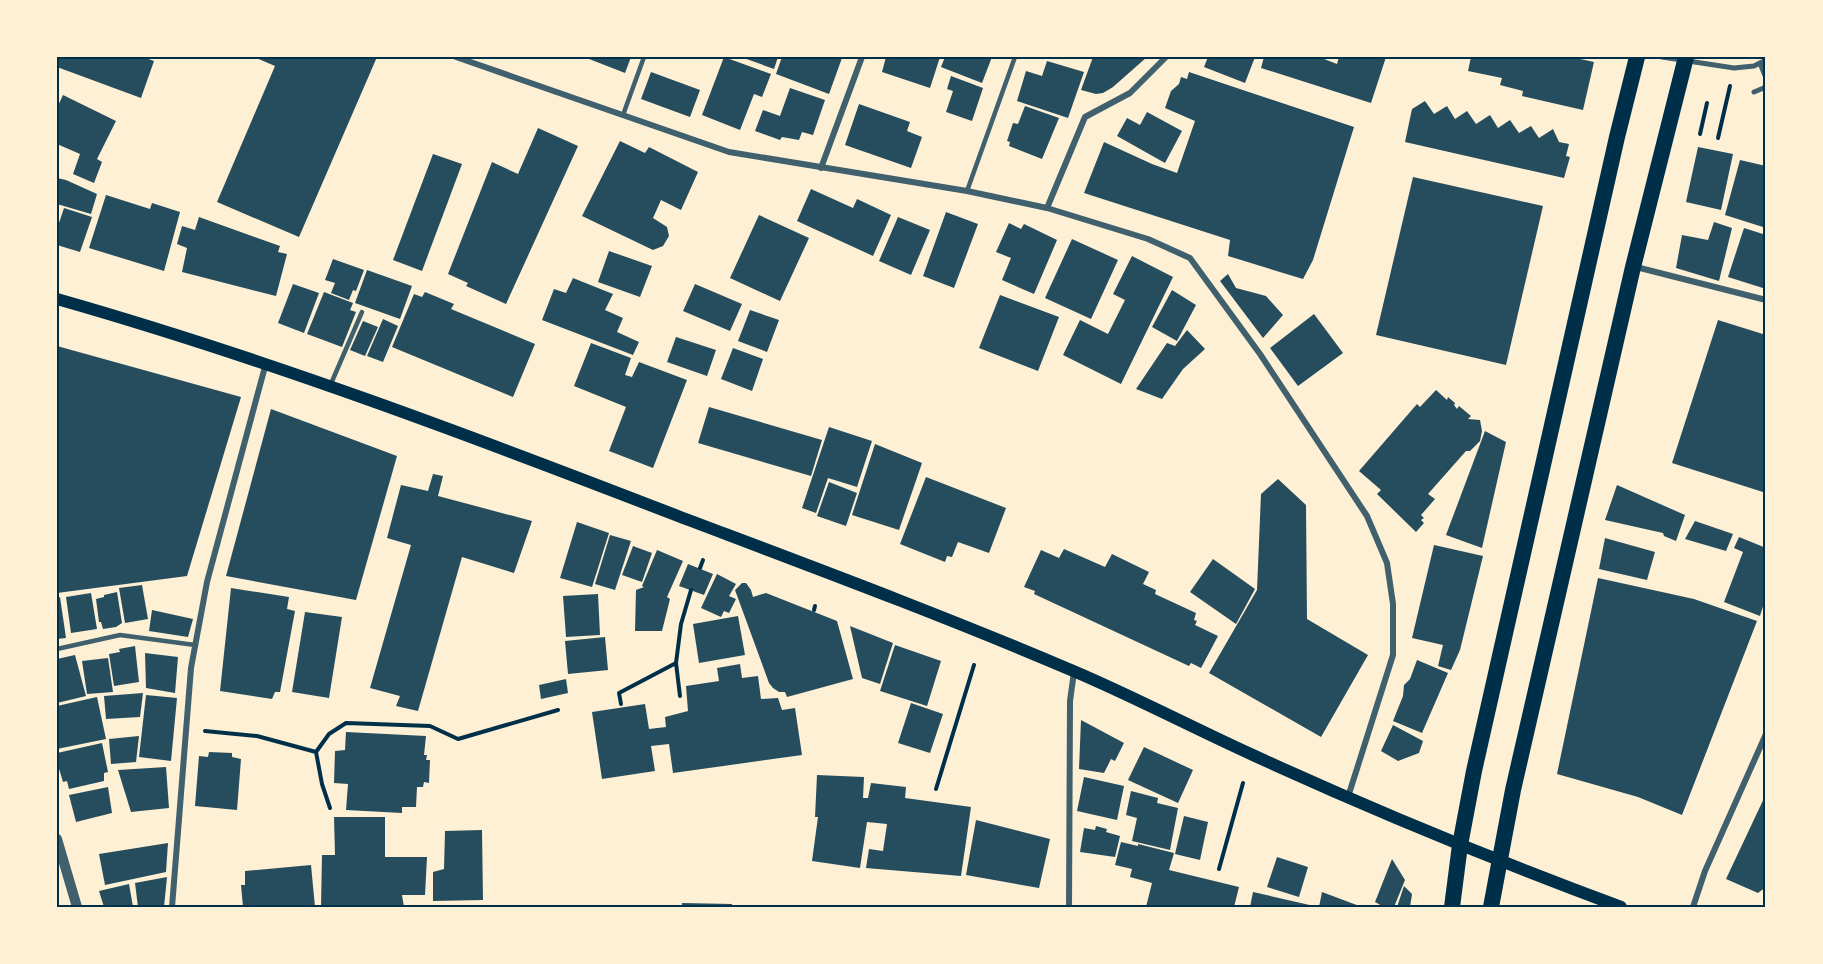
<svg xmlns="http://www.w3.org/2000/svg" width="1823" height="964" viewBox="0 0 1823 964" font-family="'Roboto Condensed',sans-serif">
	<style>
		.building { fill: #264d5e }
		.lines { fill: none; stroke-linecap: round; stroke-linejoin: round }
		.path { stroke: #003049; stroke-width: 4 }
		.service { stroke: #3f606c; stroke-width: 4.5 }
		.pedestrian { stroke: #3f606c; stroke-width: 5 }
		.minor { stroke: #3f606c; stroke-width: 6 }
		.tertiary { stroke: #3f606c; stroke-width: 10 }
		.secondary { stroke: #003049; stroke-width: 12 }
		.trunk { stroke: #003049; stroke-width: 16 }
		.neatline { fill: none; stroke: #003049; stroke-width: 2 }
	</style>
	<rect width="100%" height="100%" fill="#fdf0d5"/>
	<g class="building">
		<polygon points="57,57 143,57 154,61 141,98 57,67"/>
		<polygon points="254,57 377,57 299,237 217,202 275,66"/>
		<polygon points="584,57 631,57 625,73"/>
		<polygon points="724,57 771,74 762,97 754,94 740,130 702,115"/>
		<polygon points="741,57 778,57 774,69"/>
		<polygon points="782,57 839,57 842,58 829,94 776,74"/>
		<polygon points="886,57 940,57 930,88 882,72"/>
		<polygon points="945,57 992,57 982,83 941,67"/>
		<polygon points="1093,57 1147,57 1113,87 1103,93 1096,94 1081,90"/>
		<polygon points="1208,57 1255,57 1245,83 1204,67"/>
		<polygon points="1264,57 1319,57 1337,64 1339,57 1386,57 1371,103 1261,68"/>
		<polygon points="1471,57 1571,57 1594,62 1583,110 1522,96 1523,91 1500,85 1502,78 1468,71"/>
		<polygon points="1047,61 1084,72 1068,118 1017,101 1026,71 1042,76"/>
		<polygon points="651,72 700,90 690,117 641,99"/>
		<polygon points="1189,72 1354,127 1313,260 1303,279 1228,256 1230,240 1084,193 1104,142 1152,164 1177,173 1195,121 1165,108 1171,91 1179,84 1181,77 1187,79"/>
		<polygon points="951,76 983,88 972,121 946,112 953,91 947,89"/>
		<polygon points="790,88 825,100 813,135 802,132 799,140 782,137 780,140 755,131 763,110 780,116"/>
		<polygon points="63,95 116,121 97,159 102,162 94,183 73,174 80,154 57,144 57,108"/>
		<polygon points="1425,101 1434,114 1447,106 1455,119 1467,111 1476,124 1490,115 1498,128 1510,120 1519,133 1531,126 1539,138 1553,129 1559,142 1569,144 1566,156 1570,157 1564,178 1405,142 1412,109"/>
		<polygon points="859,104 910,122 907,131 922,137 911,168 845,145"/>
		<polygon points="1025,106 1059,118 1042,159 1009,146 1010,142 1007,141 1013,123 1018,124"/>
		<polygon points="1147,112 1182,131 1165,163 1117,136 1127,118 1140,125"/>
		<polygon points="538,128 578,146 506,304 466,286 468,283 448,274 492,162 518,174"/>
		<polygon points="620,141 645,153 649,147 698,172 681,210 661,200 653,218 667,227 669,236 663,246 653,250 582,216"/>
		<polygon points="1698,147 1733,154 1721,210 1686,202"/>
		<polygon points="433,154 462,164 422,271 393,260"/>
		<polygon points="1740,160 1766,166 1766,228 1725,215"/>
		<polygon points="1413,177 1543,206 1506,365 1376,335"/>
		<polygon points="57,178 66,180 97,194 91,214 57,204"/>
		<polygon points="811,189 853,208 857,199 891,215 873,256 797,221"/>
		<polygon points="106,195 150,209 152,203 180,212 164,271 89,248"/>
		<polygon points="64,208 92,217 80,252 57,245 57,229"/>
		<polygon points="946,212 978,224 954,288 923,276"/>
		<polygon points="759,215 809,238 780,301 730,278"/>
		<polygon points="199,217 280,246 278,252 287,254 276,296 182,272 187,248 177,244 182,226 195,230"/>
		<polygon points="898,217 930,230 911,275 879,261"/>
		<polygon points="1714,222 1732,228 1719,281 1676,268 1682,235 1708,240"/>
		<polygon points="1009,223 1021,229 1024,224 1057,240 1034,294 1002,280 1011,258 996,252"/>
		<polygon points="1744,228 1766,235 1766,289 1728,277"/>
		<polygon points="1072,239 1118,260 1091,319 1045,298"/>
		<polygon points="609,251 652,266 640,297 598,282"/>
		<polygon points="1132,256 1173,277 1121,384 1063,355 1080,320 1108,334 1125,300 1113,294"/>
		<polygon points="333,259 364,270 356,291 353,290 349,300 331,293 335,283 325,280"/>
		<polygon points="367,270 412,286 400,319 355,303"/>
		<polygon points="1228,274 1236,288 1266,296 1283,315 1263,338 1220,281"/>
		<polygon points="573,278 613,294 605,310 623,318 617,332 639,342 633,355 542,320 554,289 566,293"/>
		<polygon points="293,284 319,293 304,333 278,323"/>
		<polygon points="695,284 742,304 730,331 683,311"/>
		<polygon points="1172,290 1196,305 1177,341 1152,327"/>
		<polygon points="324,292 353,303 350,310 356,312 342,347 307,334"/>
		<polygon points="425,292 454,304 451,309 535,344 513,397 392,347 414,294 422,297"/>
		<polygon points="1000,295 1059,317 1038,371 979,348"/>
		<polygon points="750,310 779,320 767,352 738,341"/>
		<polygon points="1314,314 1343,353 1298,386 1270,348"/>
		<polygon points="383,319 398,326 383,362 367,356"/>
		<polygon points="1718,320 1766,335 1766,493 1672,463"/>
		<polygon points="363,321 378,327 365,356 350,350"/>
		<polygon points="1187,330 1205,349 1183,369 1162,399 1136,389 1167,343 1175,346"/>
		<polygon points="676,337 716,350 707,376 667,362"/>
		<polygon points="591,343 631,358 625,375 632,377 639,362 687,380 653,468 609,451 626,407 574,386"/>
		<polygon points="57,346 241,397 187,576 57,593"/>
		<polygon points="733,348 763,359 752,391 721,379"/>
		<polygon points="1436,390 1447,400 1448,397 1455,403 1454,405 1457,409 1459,406 1471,416 1468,419 1480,420 1482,431 1480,441 1470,451 1466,451 1428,494 1435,499 1421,515 1424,518 1421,520 1424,523 1416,532 1377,494 1381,490 1359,471 1417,404 1420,407"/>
		<polygon points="709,407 822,440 811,476 698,443"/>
		<polygon points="271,409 397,456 356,600 226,576"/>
		<polygon points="829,427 872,441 857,487 828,478 816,513 802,508"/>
		<polygon points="1485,431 1506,442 1482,548 1446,535"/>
		<polygon points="875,444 922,463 899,530 852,515"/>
		<polygon points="433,474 443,476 438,496 532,521 514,573 462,557 418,711 396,706 400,696 370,688 411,545 387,538 401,485 428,491"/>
		<polygon points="926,477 1006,508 989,553 958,542 952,557 947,556 945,562 900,544"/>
		<polygon points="1278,479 1306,505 1307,619 1368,655 1321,737 1209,673 1257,590 1261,494"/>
		<polygon points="829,482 857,493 846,526 817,516"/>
		<polygon points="1617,485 1685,515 1676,541 1664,536 1663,533 1605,520"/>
		<polygon points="1695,521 1733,534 1726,551 1685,539"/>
		<polygon points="577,522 609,533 592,587 560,578"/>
		<polygon points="610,535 631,541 615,590 595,584"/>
		<polygon points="1739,537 1766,548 1766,597 1760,616 1724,602 1743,552 1734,548"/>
		<polygon points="1605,538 1655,552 1647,580 1599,569"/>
		<polygon points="1434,545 1483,556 1460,650 1451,670 1438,666 1443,645 1412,638"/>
		<polygon points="633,546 652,553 642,582 622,575"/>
		<polygon points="1064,549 1105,567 1112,554 1149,572 1143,584 1156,590 1155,594 1196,613 1194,620 1197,621 1195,625 1218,636 1201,668 1191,663 1189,666 1034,594 1035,591 1024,587 1041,550 1059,558"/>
		<polygon points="657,550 683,561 667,597 670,599 662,631 635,631 636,590 644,587 642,586"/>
		<polygon points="1213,559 1255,589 1236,624 1190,592"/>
		<polygon points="688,564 713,574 704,595 679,586"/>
		<polygon points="717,574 736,584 729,596 736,599 729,613 724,611 721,617 701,608"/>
		<polygon points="1598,578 1694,599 1757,621 1682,815 1638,797 1557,774"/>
		<polygon points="742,583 746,583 751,590 753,597 766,593 837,621 853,679 787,697 785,692 779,692 773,688 769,683 735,590"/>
		<polygon points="142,585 148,619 125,623 119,588"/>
		<polygon points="231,588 289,597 287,609 295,611 280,692 275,692 272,699 220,691"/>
		<polygon points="117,592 122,623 116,627 103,629 101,622 99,622 96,599 104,597 104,595"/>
		<polygon points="91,593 97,629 71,633 66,597"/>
		<polygon points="598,594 600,635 566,637 563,596"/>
		<polygon points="60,597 66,638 57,639 57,598"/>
		<polygon points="152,610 193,619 188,637 149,631"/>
		<polygon points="305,612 342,617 329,698 292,692"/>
		<polygon points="738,616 745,655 699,663 693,624"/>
		<polygon points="850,626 893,643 880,684 862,678"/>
		<polygon points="605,637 608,670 568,674 565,641"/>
		<polygon points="895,645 941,661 927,706 880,691"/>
		<polygon points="135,646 139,682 114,686 109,654 120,652 119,649"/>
		<polygon points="145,653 178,657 175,693 146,688"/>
		<polygon points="75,655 86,696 57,703 57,659"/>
		<polygon points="108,658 113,692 87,694 82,661"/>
		<polygon points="1417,660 1448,673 1422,733 1393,721 1403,696 1404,685 1410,679"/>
		<polygon points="740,664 742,678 758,676 761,699 778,698 782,710 795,708 802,755 673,773 669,744 651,746 655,771 602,779 592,712 645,704 649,729 666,727 665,717 688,711 686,686 719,681 717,668"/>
		<polygon points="566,679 568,693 541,699 539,685"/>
		<polygon points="143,693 140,717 106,719 104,696"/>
		<polygon points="146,695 177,698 171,761 139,757"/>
		<polygon points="97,697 106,739 57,749 57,706"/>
		<polygon points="911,703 943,714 930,753 898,743"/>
		<polygon points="1081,720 1124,743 1115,761 1111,759 1104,773 1079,769"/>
		<polygon points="1393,725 1423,741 1419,753 1398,761 1381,751"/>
		<polygon points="346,732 426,736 424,755 427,755 426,760 430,760 429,783 424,782 423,787 417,787 416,807 402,807 402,813 346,810 348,784 334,783 335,751 345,750"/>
		<polygon points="139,736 136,762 111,764 109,739"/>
		<polygon points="102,743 108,772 104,773 104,781 69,789 67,781 63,782 57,762 57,753"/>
		<polygon points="1144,747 1193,770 1178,803 1128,780"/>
		<polygon points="209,752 232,753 232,757 241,759 237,810 195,806 199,756 208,757"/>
		<polygon points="166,767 169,808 131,812 118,770"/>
		<polygon points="817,775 864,777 863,798 868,798 871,783 906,787 905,798 971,807 961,876 866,868 869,849 883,851 887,824 867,822 860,868 812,861 818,817 815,817"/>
		<polygon points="1084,777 1124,786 1117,820 1077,811"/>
		<polygon points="108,787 112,813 76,822 69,795"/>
		<polygon points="1131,791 1158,798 1157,803 1178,808 1170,850 1132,841 1137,818 1126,815"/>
		<polygon points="1766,794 1766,887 1758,893 1726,879"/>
		<polygon points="1184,816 1208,822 1200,860 1175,854"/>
		<polygon points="334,817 385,817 385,857 427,857 425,895 402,895 404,907 321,907 322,855 335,855"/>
		<polygon points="976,820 1050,839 1039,888 966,875"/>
		<polygon points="1096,826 1107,829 1106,832 1120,836 1115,857 1080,852 1084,828 1095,830"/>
		<polygon points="482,830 483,900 433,901 433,872 444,869 445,831"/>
		<polygon points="1121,842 1138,846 1138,844 1174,853 1169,870 1239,887 1234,907 1146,907 1152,883 1130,877 1132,869 1115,865"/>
		<polygon points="168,843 166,872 105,885 99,854"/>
		<polygon points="1277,857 1308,867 1299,897 1267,887"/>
		<polygon points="1392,859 1405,880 1394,907 1384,907 1375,902"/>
		<polygon points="311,865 315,907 243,907 241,885 245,885 245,871"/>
		<polygon points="167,877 164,907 138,907 135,883"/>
		<polygon points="129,884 133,907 104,907 99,891"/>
		<polygon points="1404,886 1412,894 1410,907 1397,907"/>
		<polygon points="1253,892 1314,906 1314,907 1250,907"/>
		<polygon points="1322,892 1362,907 1319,907"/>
		<polygon points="682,903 732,904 732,907 682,907"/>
	</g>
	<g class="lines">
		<g class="path">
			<polyline points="1700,134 1707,103"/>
			<polyline points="1718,138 1730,86"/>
			<polyline points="700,568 703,560"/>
			<polyline points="814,610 815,606"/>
			<polyline points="680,696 676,663 681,624 691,590"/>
			<polyline points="621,704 619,693 676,663"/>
			<polyline points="205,731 257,736 316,752 322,784 330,808"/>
			<polyline points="316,752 329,734 346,723 430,726 458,739 558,710"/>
			<polyline points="936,789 974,665"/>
			<polyline points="1219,869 1243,783"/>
		</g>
		<g class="service">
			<polyline points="623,115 644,57"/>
			<polyline points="967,191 1015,57"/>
			<polyline points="330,386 362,312"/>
			<polyline points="57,649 120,635 195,645"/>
		</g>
		<g class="pedestrian">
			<polyline points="1662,57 1734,68 1754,66 1766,60"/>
			<polyline points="1760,63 1766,78"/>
			<polyline points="1754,92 1766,87"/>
		</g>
		<g class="minor">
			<polyline points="456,57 729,152 967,191 1047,208 1085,117 1130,93 1166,57"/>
			<polyline points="821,168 862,57"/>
			<polyline points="1047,208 1148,239 1190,258 1260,354 1367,516 1387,563 1393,604 1393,655 1348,797"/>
			<polyline points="1636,267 1766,300"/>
			<polyline points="172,907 191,668 207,582 266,363"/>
			<polyline points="1069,907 1070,701 1074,672"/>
			<polyline points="1693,907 1705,871 1766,734"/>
		</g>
		<polyline class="tertiary" points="57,839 77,907"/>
		<path class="secondary" d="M57 299C268 359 474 437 678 516 810 566 942 615 1071 670 1133 696 1193 728 1255 756 1375 811 1497 861 1621 907"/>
		<g class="trunk">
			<polyline points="1452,907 1460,845 1474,771 1617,137 1637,57"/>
			<polyline points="1491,907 1513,790 1633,267 1686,57"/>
		</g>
	</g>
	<rect width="1823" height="964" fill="none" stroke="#fdf0d5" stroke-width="117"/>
	<rect x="58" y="58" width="1706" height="848" class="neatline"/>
</svg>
